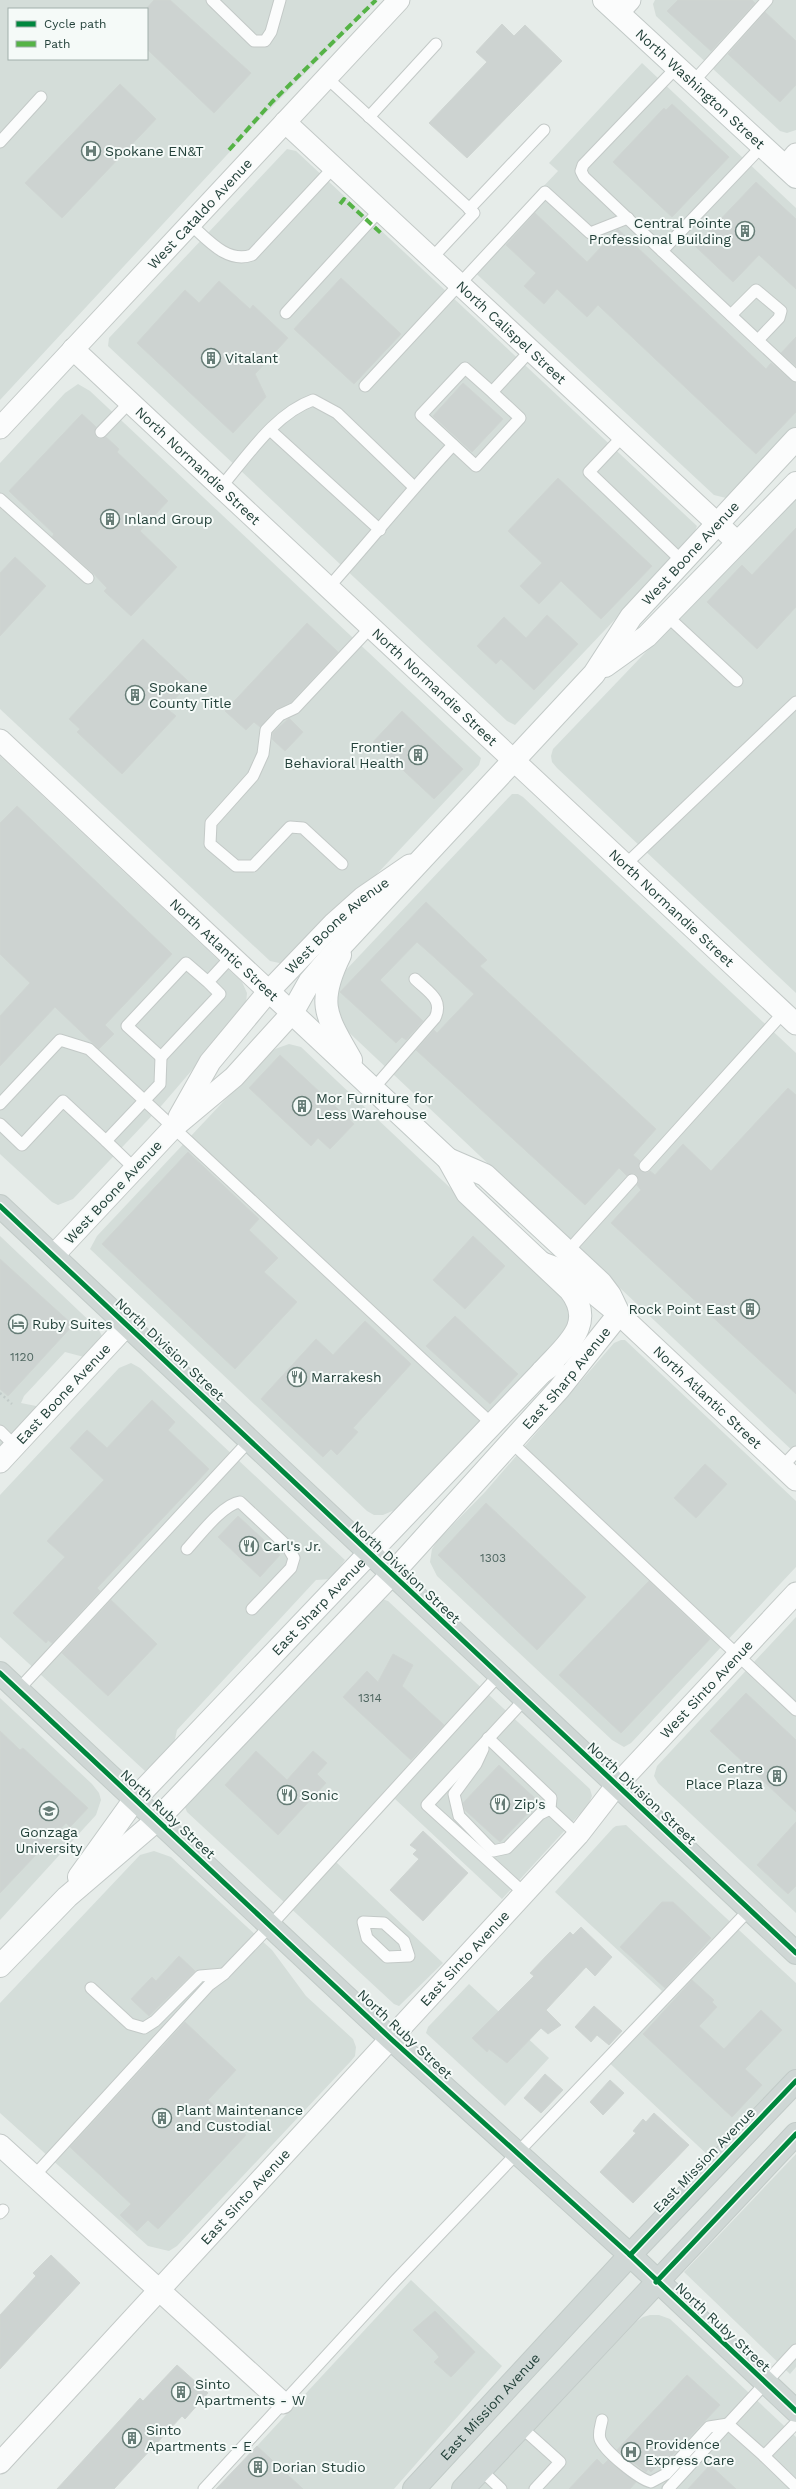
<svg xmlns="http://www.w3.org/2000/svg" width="796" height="2489" viewBox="0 0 796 2489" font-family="'Work Sans',sans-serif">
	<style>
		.built { fill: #d4ddd9; fill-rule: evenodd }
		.building { fill: #cdd3d1; stroke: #cfd5d2 }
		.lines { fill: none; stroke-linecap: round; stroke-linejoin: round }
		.lane-casing { stroke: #c3c9c7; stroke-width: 13 }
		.street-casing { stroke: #c3c9c7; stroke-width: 23 }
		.secondary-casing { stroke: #c2c9c7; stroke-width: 24 }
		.primary-casing { stroke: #c2cbc8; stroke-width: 24 }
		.path { stroke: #c2cbc9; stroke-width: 2.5; stroke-dasharray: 2 3; stroke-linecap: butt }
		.lane { stroke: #fbfcfc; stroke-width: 11 }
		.street { stroke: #fbfcfc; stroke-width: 21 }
		.secondary { stroke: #fbfcfc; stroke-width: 22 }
		.primary { stroke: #cfd7d5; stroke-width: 22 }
		.quiet { stroke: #55b346; stroke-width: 4; stroke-dasharray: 8 4; stroke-linecap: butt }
		.cycleway-casing { stroke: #f5faf8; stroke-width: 8 }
		.cycleway { stroke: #00873e; stroke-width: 5 }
		.labels { text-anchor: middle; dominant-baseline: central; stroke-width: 4; stroke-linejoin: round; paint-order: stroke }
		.number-label { font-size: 12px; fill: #4e6660 }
		.street-label { font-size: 14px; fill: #23413a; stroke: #f5faf8 }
		.poi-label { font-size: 14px; fill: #23413a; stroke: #f5faf8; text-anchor: start }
	</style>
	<rect width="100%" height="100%" fill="#e6ece9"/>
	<g class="built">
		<path d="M0 0H378L262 117 0 400ZM9 9H147V59H9Z"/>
		<polygon points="655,0 796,0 796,130 787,133 780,131 656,16 653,4"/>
		<polygon points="642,63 796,208 796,427 735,492 726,498 714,495 468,266 558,171 549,163"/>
		<polygon points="287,149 296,151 697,526 693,537 515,725 507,721 108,346 109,338"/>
		<polygon points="78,384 90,391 481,758 479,765 361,891 284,964 270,961 0,709 0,463 65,393"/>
		<polygon points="796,495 796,993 557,768 552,762 551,756 553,749"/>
		<polygon points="0,756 242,982 247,993 246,1003 241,1013 162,1105 73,1199 58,1205 52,1202 0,1154"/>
		<polygon points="512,794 518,794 523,797 796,1053 796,1454 341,1025 334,993 339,980 345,971"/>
		<polygon points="289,1044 301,1047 569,1300 574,1325 397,1509 383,1515 374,1515 367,1511 90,1249 97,1236 267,1055 275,1049"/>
		<polygon points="0,1236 99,1330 102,1336 84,1357 65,1352 24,1396 21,1403 36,1406 37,1408 0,1447"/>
		<polygon points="621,1340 625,1340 796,1501 796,1567 631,1743 624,1747 612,1740 437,1576 430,1562 432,1549 437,1541 485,1492 614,1343"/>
		<polygon points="131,1363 140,1368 345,1560 331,1579 316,1580 177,1730 174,1744 145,1771 0,1637 0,1495 119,1368"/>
		<polygon points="382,1599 388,1601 590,1789 592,1796 588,1805 502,1899 395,1799 336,1862 443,1963 399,2006 394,2004 187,1812 185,1807"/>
		<polygon points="796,1617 796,1913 658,1783 654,1776 657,1766"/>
		<polygon points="0,1698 92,1784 99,1793 101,1800 96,1815 0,1920"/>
		<polygon points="626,1825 796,1983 796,2069 711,2158 602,2056 662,1991 555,1892 613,1828 616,1826"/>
		<polygon points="154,1851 171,1857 272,1950 306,1996 353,2039 356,2047 355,2056 351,2061 177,2246 169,2251 148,2246 0,2113 0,2003 140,1855"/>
		<polygon points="469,1984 549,2058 505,2106 426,2033 428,2027"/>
		<polygon points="796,2154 796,2367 790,2374 684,2272"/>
		<polygon points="411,2280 502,2366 394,2489 217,2489"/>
		<polygon points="650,2315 659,2315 670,2319 796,2437 796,2489 479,2489 636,2322 643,2317"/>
	</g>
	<g class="building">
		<polygon points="154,0 170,0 251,73 214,113 147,49 147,8"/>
		<polygon points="678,0 752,0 755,3 711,51 667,11"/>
		<polygon points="765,12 796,41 796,85 780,102 728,54"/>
		<polygon points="502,24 514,36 525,25 562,61 467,158 429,123 487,62 476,52"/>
		<polygon points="120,84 156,119 62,218 25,183"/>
		<polygon points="672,104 729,157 672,217 613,162 664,108 666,110"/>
		<polygon points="756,182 796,219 796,289 759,255 733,282 695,246"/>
		<polygon points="535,213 587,262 618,229 766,369 771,363 796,383 796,412 756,454 598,305 587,317 557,289 544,304 524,286 536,273 506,245"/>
		<polygon points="341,278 401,334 354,384 294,329"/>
		<polygon points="219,281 250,309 253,305 288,338 255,374 266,397 233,433 137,343 185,290 199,303"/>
		<polygon points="796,337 796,366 781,353"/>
		<polygon points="463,383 503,419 472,452 433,416"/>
		<polygon points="82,414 96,427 96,437 100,439 106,437 119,449 117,452 168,501 140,531 177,567 131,616 104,591 107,588 93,573 52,537 54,534 9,491"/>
		<polygon points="558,478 652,566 601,619 561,581 539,604 520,586 542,563 508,531"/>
		<polygon points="796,528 796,607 757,649 707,602 742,565 752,575"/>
		<polygon points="15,557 46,586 0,636 0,573"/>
		<polygon points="547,615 578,644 534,690 501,659 496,664 477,646 504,617 526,638"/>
		<polygon points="307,623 338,652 291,702 275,710 260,727 254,722 246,730 225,711"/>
		<polygon points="143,639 190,683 166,708 176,716 122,774 77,732 80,729 69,719"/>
		<polygon points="402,711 463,769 434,799 373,742"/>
		<polygon points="289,718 303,732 285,751 272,739 273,733"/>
		<polygon points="17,806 172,954 105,1025 114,1034 99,1049 55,1007 0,1066 0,1016 30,983 0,954 0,823"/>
		<polygon points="426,902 487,960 480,966 656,1129 633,1155 640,1161 638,1168 641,1171 647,1173 650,1171 655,1175 683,1144 711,1171 788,1088 796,1095 796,1394 611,1223 641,1190 637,1185 639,1181 637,1175 633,1173 627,1176 619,1168 585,1205 416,1050 434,1030 437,1033 474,994 434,957 417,942 380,980 423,1021 406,1040 402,1037 396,1043 340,992"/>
		<polygon points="280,1055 354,1124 330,1149 318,1138 311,1146 249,1088"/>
		<polygon points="188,1152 259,1219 249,1230 278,1258 264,1272 297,1302 235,1369 102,1244"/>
		<polygon points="473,1236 505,1266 465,1309 433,1280"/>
		<polygon points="0,1259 73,1325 8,1396 0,1389"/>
		<polygon points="455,1316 518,1374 490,1404 426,1346"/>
		<polygon points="365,1321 411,1364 353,1428 358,1432 337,1455 331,1449 323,1457 261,1399 316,1339 333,1355"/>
		<polygon points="152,1400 175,1422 168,1430 209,1469 97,1588 100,1591 52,1643 48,1640 46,1643 13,1613 65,1557 47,1541 104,1480 70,1448 87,1430 107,1448"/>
		<polygon points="705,1464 727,1484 696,1518 674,1498"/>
		<polygon points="486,1503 586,1597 537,1650 438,1555"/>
		<polygon points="238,1516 280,1555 260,1577 218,1537"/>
		<polygon points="649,1581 710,1639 621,1733 559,1675"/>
		<polygon points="111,1600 157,1644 108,1696 62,1653"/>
		<polygon points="393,1654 413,1665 402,1686 444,1725 411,1760 343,1697 367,1671 378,1682"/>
		<polygon points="746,1693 796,1740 796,1812 710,1731"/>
		<polygon points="0,1731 20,1750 23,1748 88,1808 70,1827 66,1823 0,1893"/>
		<polygon points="256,1751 287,1780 313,1751 327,1763 317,1774 326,1783 278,1835 225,1785"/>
		<polygon points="499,1765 539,1802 500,1842 465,1810 463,1803"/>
		<polygon points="796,1822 796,1886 788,1894 757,1865"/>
		<polygon points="423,1831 468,1873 423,1921 390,1890 419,1859 413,1854 417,1850 410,1845"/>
		<polygon points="662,1902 673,1902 711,1938 665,1988 620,1947"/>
		<polygon points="581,1927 612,1957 595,1976 586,1967 546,2010 561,2025 548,2034 541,2028 507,2063 489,2049 487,2052 472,2038 534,1976 530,1973 548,1954 570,1932 573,1935"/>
		<polygon points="179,1956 195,1971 149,2016 131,1999 152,1977 156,1981"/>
		<polygon points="692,1980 714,2000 712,2002 717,2007 699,2026 724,2049 761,2010 782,2030 745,2069 762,2085 732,2117 643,2034"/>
		<polygon points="594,2006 622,2031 609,2045 597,2035 591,2042 575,2027"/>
		<polygon points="185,2022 236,2070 208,2100 246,2135 158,2229 148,2220 137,2231 120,2215 131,2204 70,2147"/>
		<polygon points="545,2074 563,2090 541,2113 524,2098"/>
		<polygon points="610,2080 624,2093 603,2115 590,2102"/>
		<polygon points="654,2113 689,2145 633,2203 600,2172 636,2133 633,2131 643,2119 646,2122"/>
		<polygon points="51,2255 80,2283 0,2369 0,2315 36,2276 33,2273"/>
		<polygon points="435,2311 475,2352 451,2377 434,2362 439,2357 436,2353 413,2330"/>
		<polygon points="177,2365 208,2393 185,2419 182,2416 114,2489 57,2489 140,2398 143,2401"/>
		<polygon points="687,2375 720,2405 660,2468 657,2466 651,2472 648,2469 646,2472 617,2450"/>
		<polygon points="257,2446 303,2489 216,2489"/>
		<polygon points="597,2459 603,2465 608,2460 636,2482 630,2489 569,2489"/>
		<polygon points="710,2465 736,2489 688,2489"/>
	</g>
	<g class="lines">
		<g class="lane-casing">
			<g id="lane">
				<polyline points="212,0 254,41 265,41 271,32 280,0"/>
				<polyline points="327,78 474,213 432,258"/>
				<polyline points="693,82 767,0"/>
				<polyline points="369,117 436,44"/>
				<polyline points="0,142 41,97"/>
				<polyline points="762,146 662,251 796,376"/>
				<polyline points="469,209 544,130"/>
				<path d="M190 224C207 239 227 264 252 255L334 167"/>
				<polyline points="662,251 584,177 581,171 583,165 677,67"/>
				<polyline points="286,313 380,210"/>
				<polyline points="731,315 756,290 781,311 779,318 758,340"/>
				<polyline points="365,386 545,192 590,233 628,218"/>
				<polyline points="492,392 520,418 476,466 421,415 465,368 492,392 531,350"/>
				<polyline points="270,430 380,530"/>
				<polyline points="101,432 130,402"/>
				<polyline points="623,436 589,472 682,561"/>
				<path d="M221 487C247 457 274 414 313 400L337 413 414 487"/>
				<polyline points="0,499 88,578"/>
				<path d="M328 588C371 540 410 491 453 445"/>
				<polyline points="667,616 737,681"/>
				<polyline points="342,864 303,828 290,827 253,866 236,866 210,844 211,823 253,776 263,754 266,730 280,715 295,708 371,627"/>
				<polyline points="625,865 796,702"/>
				<polyline points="208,982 186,963 127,1026 161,1057 220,994 208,982 231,957"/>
				<path d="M373 1089 435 1018C444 999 428 992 415 979"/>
				<polyline points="0,1104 60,1040 89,1049 492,1424"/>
				<polyline points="0,1124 22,1145 63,1101 106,1141 160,1084 161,1057"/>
				<polyline points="106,1141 135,1169"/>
				<polyline points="645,1166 784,1012"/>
				<polyline points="568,1251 632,1180"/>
				<polyline points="0,1431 15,1446"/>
				<polyline points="511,1442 796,1710"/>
				<polyline points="782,1467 796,1452"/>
				<path d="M187 1549C199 1536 223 1504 240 1502L287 1546 294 1558 291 1568 252 1609"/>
				<polyline points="18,1690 249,1441"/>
				<polyline points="524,1700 427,1805 524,1893"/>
				<polyline points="488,1738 551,1798 550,1809 578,1835"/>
				<polyline points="483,1749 476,1764 454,1794 459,1816 493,1851 507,1848 540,1814 550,1809"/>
				<polygon points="363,1922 384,1923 404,1941 409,1956 387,1957 367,1938"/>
				<polyline points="91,1988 130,2024 144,2028 155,2021 200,1976 224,1974"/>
				<polyline points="34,2176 209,1985 224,1974 270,1926 498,1676"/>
				<polyline points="0,2213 3,2210"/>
				<path d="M602 2420C601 2426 598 2433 600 2439 604 2451 639 2479 651 2482L666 2474 709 2427 728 2424 764 2456 796 2423"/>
				<polyline points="521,2427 560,2462 535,2489"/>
				<polyline points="764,2456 796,2487"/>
				<polyline points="481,2470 501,2489"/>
				<polyline points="204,2489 396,2280 749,1910"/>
				<polyline points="668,2489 796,2350"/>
			</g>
		</g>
		<g class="street-casing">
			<g id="street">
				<polyline points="618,13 630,0"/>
				<path id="s1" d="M285 122 737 542"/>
				<polyline points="785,167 796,154"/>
				<path id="s2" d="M73 349 796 1024"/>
				<path id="s3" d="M0 428 399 0"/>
				<path id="s4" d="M0 740 292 1013 234 1077 173 1128 53 1256"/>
				<path id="s5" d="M179 1117 210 1062 268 992 334 923 362 898 410 865"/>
				<path id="s6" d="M543 1263 562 1270 575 1278 619 1314 796 1480"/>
				<path id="s7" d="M0 1462 127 1325"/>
				<polyline points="0,2145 283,2403"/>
				<path id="s8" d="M0 2463 578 1835 616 1786 796 1593"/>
			</g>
		</g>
		<g class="secondary-casing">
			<g id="secondary">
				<path id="s9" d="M604 0 796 177"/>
				<polyline points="605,666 647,636 796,483"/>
				<path d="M340 955C316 1004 326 1016 351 1060"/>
				<polyline points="448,1159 485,1175 601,1283 610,1295 619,1314"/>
				<path id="s10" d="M542 1372C565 1346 597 1325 570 1290L467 1193 448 1159 292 1013 310 981 327 961 594 674 631 617 796 439"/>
				<path id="s11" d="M79 1877 135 1799 542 1372 553 1364"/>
				<path id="s12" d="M0 1966 67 1897 157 1820 391 1575 559 1389 619 1314"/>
			</g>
		</g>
		<g class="primary-casing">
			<g id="primary">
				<polyline points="0,1206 796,1953"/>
				<polyline points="0,1673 390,2038 630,2255 796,2411"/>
				<path id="s13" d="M414 2489 630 2255 796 2081"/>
				<polyline points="463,2489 796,2134"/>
			</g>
		</g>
		<polyline class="path" points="0,1393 12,1404"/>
		<use href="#lane" class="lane"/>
		<use href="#street" class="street"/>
		<use href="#secondary" class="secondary"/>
		<use href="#primary" class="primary"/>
		<g class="quiet">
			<polyline points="229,150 272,102 376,0"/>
			<polyline points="340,204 344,199 383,235"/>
		</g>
		<g class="cycleway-casing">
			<g id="cycleway">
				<polyline points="0,1206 796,1953"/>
				<polyline points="0,1673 390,2038 630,2255 796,2411"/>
				<polyline points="630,2255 796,2081"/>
				<polyline points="656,2282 796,2134"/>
			</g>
		</g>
		<use href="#cycleway" class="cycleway"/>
	</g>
	<defs>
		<g id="hospital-ring" transform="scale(1)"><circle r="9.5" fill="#f5faf8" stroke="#677d77" stroke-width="1.5"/><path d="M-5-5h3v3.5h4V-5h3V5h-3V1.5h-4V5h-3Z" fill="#677d77"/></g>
		<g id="building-ring" transform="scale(1)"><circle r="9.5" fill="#f5faf8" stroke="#677d77" stroke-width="1.5"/><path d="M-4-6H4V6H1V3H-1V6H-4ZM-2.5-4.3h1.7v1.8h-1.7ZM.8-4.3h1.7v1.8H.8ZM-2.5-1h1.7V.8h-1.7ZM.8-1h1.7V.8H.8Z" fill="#677d77"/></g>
		<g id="hotel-ring" transform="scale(1)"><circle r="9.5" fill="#f5faf8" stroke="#677d77" stroke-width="1.5"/><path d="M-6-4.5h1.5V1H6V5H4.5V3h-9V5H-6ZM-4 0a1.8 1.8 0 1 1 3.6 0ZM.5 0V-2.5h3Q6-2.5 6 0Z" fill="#677d77"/></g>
		<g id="restaurant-ring" transform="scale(1)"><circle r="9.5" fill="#f5faf8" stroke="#677d77" stroke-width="1.5"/><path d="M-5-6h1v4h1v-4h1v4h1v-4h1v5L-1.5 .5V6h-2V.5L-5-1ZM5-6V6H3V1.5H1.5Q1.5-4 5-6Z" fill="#677d77"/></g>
		<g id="university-ring" transform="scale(1)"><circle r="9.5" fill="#f5faf8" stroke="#677d77" stroke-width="1.5"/><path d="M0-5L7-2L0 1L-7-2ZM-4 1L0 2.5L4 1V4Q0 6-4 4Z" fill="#677d77"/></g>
	</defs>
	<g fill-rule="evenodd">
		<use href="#hospital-ring" x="91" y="151"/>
		<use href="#building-ring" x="745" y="231"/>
		<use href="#building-ring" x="211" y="358"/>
		<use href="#building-ring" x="110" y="519"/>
		<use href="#building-ring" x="135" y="695"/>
		<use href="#building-ring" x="418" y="755"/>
		<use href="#building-ring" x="302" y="1106"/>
		<use href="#building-ring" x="750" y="1309"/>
		<use href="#hotel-ring" x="18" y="1324"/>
		<use href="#restaurant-ring" x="297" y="1377"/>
		<use href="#restaurant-ring" x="249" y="1546"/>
		<use href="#building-ring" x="777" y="1776"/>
		<use href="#restaurant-ring" x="287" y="1795"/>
		<use href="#restaurant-ring" x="500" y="1804"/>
		<use href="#university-ring" x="49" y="1811"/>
		<use href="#building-ring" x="162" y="2118"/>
		<use href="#building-ring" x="181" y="2392"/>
		<use href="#building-ring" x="132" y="2438"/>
		<use href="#hospital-ring" x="631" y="2452"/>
		<use href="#building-ring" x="258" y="2467"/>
	</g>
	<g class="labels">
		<g class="number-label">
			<text x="22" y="1357">1120</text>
			<text x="493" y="1558">1303</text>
			<text x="370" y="1698">1314</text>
		</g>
		<g class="street-label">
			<text stroke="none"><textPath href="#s9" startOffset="131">North Washington Street</textPath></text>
			<text stroke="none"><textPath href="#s3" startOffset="293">West Cataldo Avenue</textPath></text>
			<text stroke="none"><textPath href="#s1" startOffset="309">North Calispel Street</textPath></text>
			<text stroke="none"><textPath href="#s2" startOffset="171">North Normandie Street</textPath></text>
			<text stroke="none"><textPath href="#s10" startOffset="1102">West Boone Avenue</textPath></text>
			<text stroke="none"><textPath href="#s2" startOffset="495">North Normandie Street</textPath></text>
			<text stroke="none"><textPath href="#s2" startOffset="819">North Normandie Street</textPath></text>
			<text stroke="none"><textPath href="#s5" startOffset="250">West Boone Avenue</textPath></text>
			<text stroke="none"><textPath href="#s4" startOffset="307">North Atlantic Street</textPath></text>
			<text transform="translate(113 1192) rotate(-47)">West Boone Avenue</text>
			<text transform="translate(170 1349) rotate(43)">North Division Street</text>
			<text stroke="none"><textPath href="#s12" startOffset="817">East Sharp Avenue</textPath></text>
			<text stroke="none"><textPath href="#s7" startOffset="93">East Boone Avenue</textPath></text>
			<text stroke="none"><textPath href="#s6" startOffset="214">North Atlantic Street</textPath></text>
			<text transform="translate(406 1572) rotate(43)">North Division Street</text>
			<text stroke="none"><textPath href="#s11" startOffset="362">East Sharp Avenue</textPath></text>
			<text stroke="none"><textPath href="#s8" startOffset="1048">West Sinto Avenue</textPath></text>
			<text transform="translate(642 1793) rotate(43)">North Division Street</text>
			<text transform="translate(168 1814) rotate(43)">North Ruby Street</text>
			<text stroke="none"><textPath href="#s8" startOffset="686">East Sinto Avenue</textPath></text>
			<text transform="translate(405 2034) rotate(43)">North Ruby Street</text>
			<text transform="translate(704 2160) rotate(-46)">East Mission Avenue</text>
			<text stroke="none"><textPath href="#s8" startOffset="362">East Sinto Avenue</textPath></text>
			<text transform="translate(723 2327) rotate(43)">North Ruby Street</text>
			<text stroke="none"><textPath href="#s13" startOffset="112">East Mission Avenue</textPath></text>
		</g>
		<g class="poi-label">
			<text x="105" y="151">Spokane EN&amp;T</text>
			<text x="731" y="223" text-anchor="end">Central Pointe<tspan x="731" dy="16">Professional Building</tspan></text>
			<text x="225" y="358">Vitalant</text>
			<text x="124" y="519">Inland Group</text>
			<text x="149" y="687">Spokane<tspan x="149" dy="16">County Title</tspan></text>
			<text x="404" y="747" text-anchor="end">Frontier<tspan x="404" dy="16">Behavioral Health</tspan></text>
			<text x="316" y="1098">Mor Furniture for<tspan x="316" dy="16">Less Warehouse</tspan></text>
			<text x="736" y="1309" text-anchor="end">Rock Point East</text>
			<text x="32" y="1324">Ruby Suites</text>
			<text x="311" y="1377">Marrakesh</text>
			<text x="263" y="1546">Carl's Jr.</text>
			<text x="763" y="1768" text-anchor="end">Centre<tspan x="763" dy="16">Place Plaza</tspan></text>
			<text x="301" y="1795">Sonic</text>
			<text x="514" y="1804">Zip's</text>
			<text x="49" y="1832" text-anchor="middle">Gonzaga<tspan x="49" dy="16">University</tspan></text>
			<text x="176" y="2110">Plant Maintenance<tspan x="176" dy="16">and Custodial</tspan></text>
			<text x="195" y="2384">Sinto<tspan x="195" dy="16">Apartments - W</tspan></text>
			<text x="146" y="2430">Sinto<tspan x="146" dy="16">Apartments - E</tspan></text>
			<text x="645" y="2444">Providence<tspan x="645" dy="16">Express Care</tspan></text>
			<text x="272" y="2467">Dorian Studio</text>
		</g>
	</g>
	<rect x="8" y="8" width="140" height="52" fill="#f5faf8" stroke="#a1b0ac"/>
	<rect x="16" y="21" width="20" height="6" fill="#00873e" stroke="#a1b0ac"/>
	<text x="44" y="28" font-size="12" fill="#23413a">Cycle path</text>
	<rect x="16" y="41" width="20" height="6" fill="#55b346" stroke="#a1b0ac"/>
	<text x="44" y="48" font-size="12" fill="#23413a">Path</text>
</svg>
